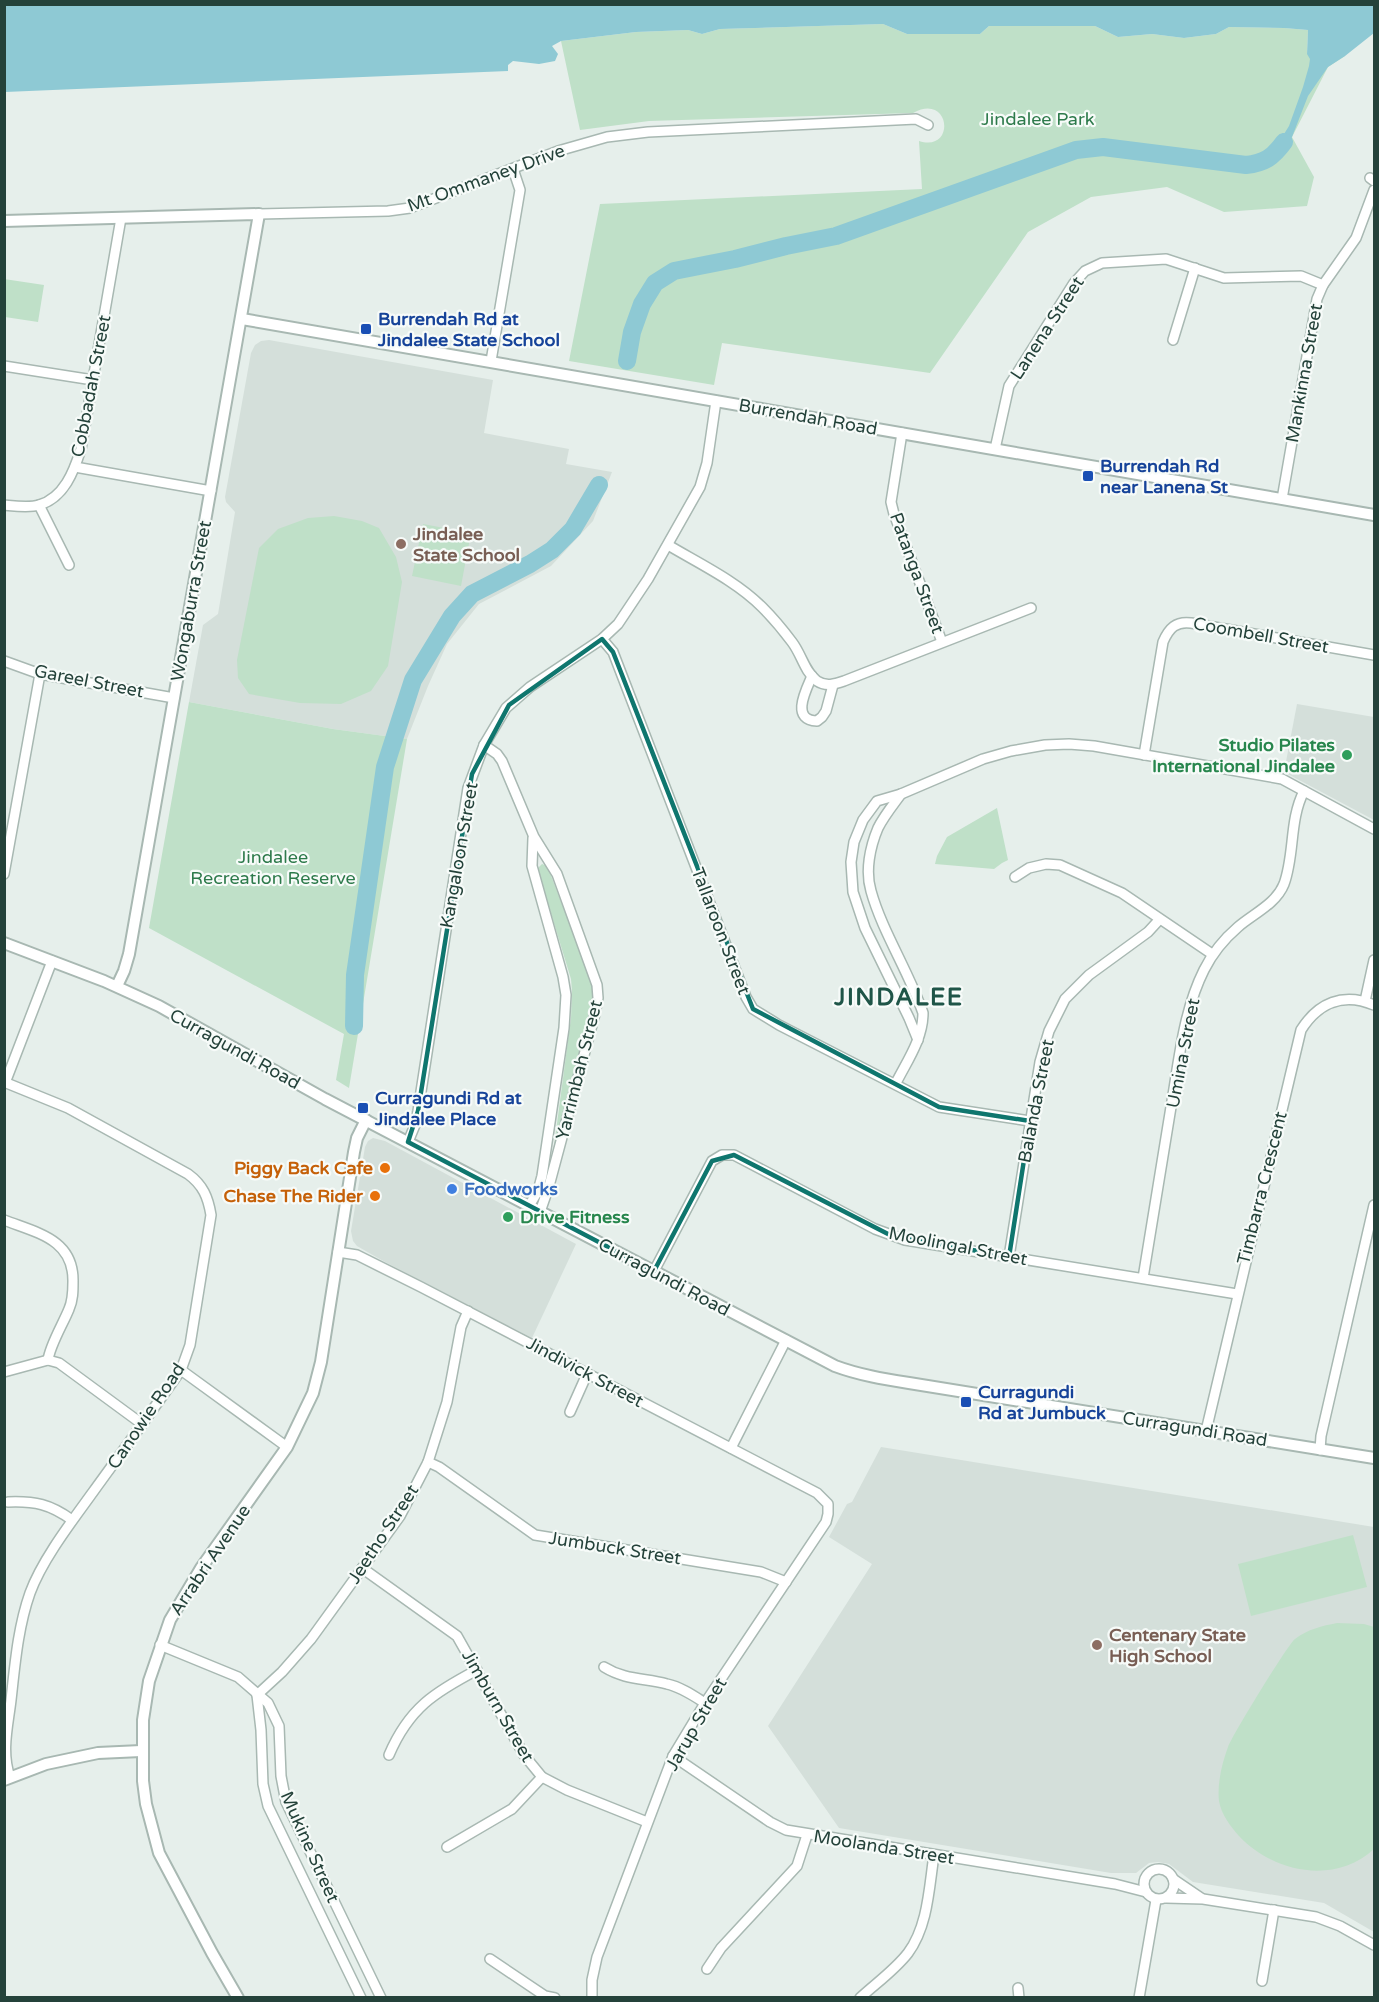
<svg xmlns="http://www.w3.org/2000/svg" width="1379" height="2002" viewBox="0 0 1379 2002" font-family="'Varela Round',sans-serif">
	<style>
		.built { fill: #d4dfda }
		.green { fill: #bfe0c8 }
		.water { fill: #8ec9d4 }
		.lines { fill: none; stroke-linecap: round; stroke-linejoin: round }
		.river { stroke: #8ec9d4; stroke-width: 18 }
		.minor-casing { stroke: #a8b8b2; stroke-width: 12 }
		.tertiary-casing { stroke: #a8b8b2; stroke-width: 14 }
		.minor { stroke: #fff; stroke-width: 9 }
		.tertiary { stroke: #fff; stroke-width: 10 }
		.marked { fill: none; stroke: #0f766e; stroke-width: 4.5; stroke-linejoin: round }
		.transit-dot { fill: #1a4fb4; stroke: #f7fbf9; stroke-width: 2 }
		.education-dot { fill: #8d6e63; stroke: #f7fbf9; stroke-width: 2 }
		.leisure-dot { fill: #2e9e5b; stroke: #f7fbf9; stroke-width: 2 }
		.food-dot { fill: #e8710a; stroke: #f7fbf9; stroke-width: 2 }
		.shop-dot { fill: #3f7fe0; stroke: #f7fbf9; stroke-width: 2 }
		.labels { text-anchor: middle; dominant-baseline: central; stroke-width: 4.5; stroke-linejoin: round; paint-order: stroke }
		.park-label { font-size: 18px; fill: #2d7a4b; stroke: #f7fbf9 }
		.street-label { font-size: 18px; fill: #24423a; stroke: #f7fbf9 }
		.transit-label { font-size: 18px; font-weight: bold; fill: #164399; stroke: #f7fbf9; text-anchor: start }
		.education-label { font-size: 18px; font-weight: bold; fill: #785e54; stroke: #f7fbf9; text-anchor: start }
		.leisure-label { font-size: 18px; font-weight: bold; fill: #27864d; stroke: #f7fbf9; text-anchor: end }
		.food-label { font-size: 18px; font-weight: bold; fill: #c56008; stroke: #f7fbf9; text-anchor: end }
		.shop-label { font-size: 18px; font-weight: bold; fill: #366cbe; stroke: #f7fbf9; text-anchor: start }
		.district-label { font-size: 24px; font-weight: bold; letter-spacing: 1.5px; fill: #1f5548; stroke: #f7fbf9 }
	</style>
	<rect width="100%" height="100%" fill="#e6efeb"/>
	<g class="built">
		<polygon points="269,340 493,380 484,433 569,449 566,464 612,472 593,521 551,566 479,604 447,644 428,686 407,739 333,729 189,702 203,625 218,614 235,512 226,502 225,497 251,353 255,345 261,341"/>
		<polygon points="1297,704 1374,717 1374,820 1284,772"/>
		<polygon points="373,1138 385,1141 576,1244 532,1338 385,1262 357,1246 353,1241 351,1231 365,1147 368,1141"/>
		<polygon points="881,1447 1374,1527 1374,1932 1324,1903 1193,1882 1169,1864 1158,1862 1149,1863 1136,1873 1111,1873 839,1828 768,1726 872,1564 829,1537 847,1504 852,1502"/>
	</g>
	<g class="green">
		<path d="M883 24 907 34H980L989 26H1095L1118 37 1152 34 1184 38 1216 34 1229 27 1284 28 1308 30 1307 54 1345 56 1328 67 1292 137 1314 177 1307 206 1224 212 1167 187 1091 197 1028 232 930 373 722 343 714 385 569 361 600 204 922 189 919 141C956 153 951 92 913 113L649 121 580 130 561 41 636 32 688 30 702 34 720 29Z"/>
		<polygon points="4,279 44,285 38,322 5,317"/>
		<polygon points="334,516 362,521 379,528 396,557 402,582 388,666 371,691 341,704 300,703 249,694 238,678 237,660 259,548 278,529 308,518"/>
		<polygon points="423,524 471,533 461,586 412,576"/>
		<polygon points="189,702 333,729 407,739 349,1088 336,1080 344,1034 149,928"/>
		<polygon points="997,808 1008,860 1002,863 994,869 935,864 937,856 947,837"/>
		<polygon points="542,864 547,866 550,873 594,988 592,1007 557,1143 554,1146 571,1018 572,991 571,979 539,874 538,868"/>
		<polygon points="1353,1535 1367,1587 1251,1616 1238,1564"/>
		<path d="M1337 1623 1364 1624 1374 1627V1849C1335 1885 1274 1873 1239 1836 1231 1827 1221 1814 1219 1801 1217 1784 1222 1763 1228 1747 1232 1736 1288 1644 1295 1639 1308 1629 1322 1626 1337 1623Z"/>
	</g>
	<polygon class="water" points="1374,4 1374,33 1345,56 1328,67 1308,96 1292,137 1283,148 1269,158 1289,126 1303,87 1309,66 1310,59 1307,54 1308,30 1284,28 1229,27 1216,34 1184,38 1152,34 1118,37 1095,26 989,26 980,34 907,34 883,24 720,29 702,34 688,30 636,32 561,41 552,46 558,54 555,61 539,64 513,61 508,65 508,71 5,92 5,5"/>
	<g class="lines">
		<g class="river">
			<path d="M627 361 632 332 642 304 655 283 674 271 735 259 786 246 836 236 1076 150 1103 147 1246 165C1265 163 1273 157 1284 142"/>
			<polyline points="354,1026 355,975 385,767 413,680 452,616 472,594 530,564 552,550 573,529 599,485"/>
		</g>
		<g class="minor-casing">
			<g id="minor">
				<polyline points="1370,178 1374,181"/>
				<polyline points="259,214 388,211 410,208 558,151 607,137 648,132 916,119 928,125"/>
				<polyline points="1173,340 1195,268"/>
				<polyline points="491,361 520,190 513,169"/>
				<polyline points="4,366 93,380"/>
				<polyline points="902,433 891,502 894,514 942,642"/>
				<polyline points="995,449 1009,386 1074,283 1085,271 1102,263 1166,259 1224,278 1301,276 1323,285"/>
				<polyline points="75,467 211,491"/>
				<polyline points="1282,499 1317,299 1323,285 1356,238 1374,190"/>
				<path d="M4 505C15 506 29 508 39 505 64 498 74 471 81 449L121 218"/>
				<polyline points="39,505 69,565"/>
				<path d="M668 545C700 564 736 581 762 607 772 617 783 630 792 642 802 655 804 671 817 681 826 687 835 684 844 681L1031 608"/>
				<polyline points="602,639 613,652 746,997 753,1009 779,1025 939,1107 1030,1121"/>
				<polyline points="4,661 40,674 174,698"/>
				<path d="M812 676C806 690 790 720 817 721L822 717 826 711 833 685"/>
				<polyline points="484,745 497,754 502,761 534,837 557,874 597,985 598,998 595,1014 549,1186 540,1212"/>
				<path d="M1144 755 1163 642C1169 628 1176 621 1191 623L1374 655"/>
				<polyline points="4,874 40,674"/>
				<polyline points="1015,877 1029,868 1046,864 1060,865 1122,893 1212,954"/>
				<polyline points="1365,1001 1374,960"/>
				<polyline points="918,1040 909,1018 865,928 853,892 851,862 854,842 863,820 877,801 901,794 983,759 1011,751 1045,745 1069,744 1094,746 1282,779 1374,829"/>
				<path d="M4 1082 68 1108 188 1174C203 1185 208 1197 211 1215L190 1345 181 1370C152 1411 122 1452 93 1492 72 1521 42 1560 30 1593 18 1627 15 1664 11 1700 8 1726 1 1752 10 1777"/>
				<polyline points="5,1083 52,961"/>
				<path d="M896 1083C907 1061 923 1039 923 1013 909 972 882 931 871 891 865 871 870 847 878 828 884 816 893 805 901 794"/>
				<polyline points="408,1142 415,1125 418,1111 468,788 484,745 506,708 530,687 602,639 618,624 648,579 700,487 707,463 716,401"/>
				<polyline points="529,1206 538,1191 542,1176 564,1028 566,995 563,977 532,866 533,838"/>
				<path d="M4 1220C37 1233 74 1239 73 1282 73 1291 73 1300 69 1309 63 1324 50 1345 48 1360"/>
				<polyline points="338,1252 357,1255 421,1287 817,1493 828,1504 828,1514 826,1522 705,1703 673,1756 597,1957 592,1980 592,1998"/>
				<polyline points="1009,1257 1040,1062 1049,1031 1065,999 1089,975 1148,932 1159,920"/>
				<polyline points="654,1271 712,1161 722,1155 734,1155 875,1229 905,1240 1237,1294"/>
				<path d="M1143 1278C1152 1221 1162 1164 1171 1107 1179 1061 1183 1012 1204 970 1212 954 1224 939 1238 927 1253 914 1276 904 1284 884 1295 854 1289 820 1304 791"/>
				<polyline points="181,1370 287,1447"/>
				<polyline points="4,1372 48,1360 59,1363 142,1424"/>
				<polyline points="570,1412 587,1374"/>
				<path d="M1206 1431 1301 1030C1318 1003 1343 992 1374 1005"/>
				<polyline points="731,1448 786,1340"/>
				<polyline points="1320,1450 1321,1436 1374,1205"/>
				<polyline points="428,1462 439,1467 535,1535 761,1572 786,1582"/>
				<path d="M8 1502C35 1501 50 1504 72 1520"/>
				<polyline points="362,1568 457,1636 524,1755 542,1777 567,1790 647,1822"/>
				<polyline points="160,1645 238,1677 268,1703 279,1726 281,1776 286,1802 381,1998"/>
				<path d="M604 1667C625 1680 644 1678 667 1684 681 1687 694 1696 705 1703"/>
				<polyline points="257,1695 282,1672 311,1639 400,1516 428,1462 447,1402 461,1327 468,1311"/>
				<polyline points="257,1695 261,1730 263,1784 268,1806 361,1998"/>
				<path d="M389 1755C409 1708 435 1692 477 1670"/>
				<polyline points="673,1756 770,1822 786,1830 1115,1884 1146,1892"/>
				<polyline points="447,1847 512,1809 542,1777"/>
				<circle cx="1159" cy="1884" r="15"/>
				<polyline points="1173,1879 1201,1898"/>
				<polyline points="1166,1898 1203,1899 1316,1917 1340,1926 1374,1945"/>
				<polyline points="490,1959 545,1996 555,1998"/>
				<polyline points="707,1969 721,1948 797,1866 807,1835"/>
				<polyline points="1262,1981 1274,1910"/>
				<polyline points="1018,1988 1019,1998"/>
				<path d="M860 1998C875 1984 895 1970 908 1953 928 1926 929 1888 934 1855"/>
				<polyline points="1139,1998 1156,1900"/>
			</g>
		</g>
		<g class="tertiary-casing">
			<g id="tertiary">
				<polyline points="4,221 259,214 129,954 124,971 117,986"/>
				<polyline points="242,319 1374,515"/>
				<path d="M4 943 104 981 159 1006 325 1099 835 1366C859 1375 884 1379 909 1383L1374 1458"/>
				<polyline points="4,1780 46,1764 98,1753 141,1751"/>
				<polyline points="238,1998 212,1953 159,1853 146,1804 143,1781 143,1720 149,1681 170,1620 201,1568 287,1447 313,1393 321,1362 354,1152 357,1138 366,1120"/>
			</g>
		</g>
		<use href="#minor" class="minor"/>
		<use href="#tertiary" class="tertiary"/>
	</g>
	<path class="marked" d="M602 639 613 652 753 1009 939 1107 1030 1121 1009 1257 888 1234 734 1155 712 1161 654 1271 408 1142 418 1111 472 774 509 705Z"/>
	<g class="transit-dot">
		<rect x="360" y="323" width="12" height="12" rx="3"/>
		<rect x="1082" y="470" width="12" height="12" rx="3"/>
		<rect x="357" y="1102" width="12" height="12" rx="3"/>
		<rect x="960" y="1396" width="12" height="12" rx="3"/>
	</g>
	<g class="education-dot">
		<circle cx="401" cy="544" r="6"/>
		<circle cx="1097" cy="1645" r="6"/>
	</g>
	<g class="leisure-dot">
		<circle cx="1347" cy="755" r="6"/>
		<circle cx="508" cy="1217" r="6"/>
	</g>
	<g class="food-dot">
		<circle cx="385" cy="1168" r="6"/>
		<circle cx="375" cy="1196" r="6"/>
	</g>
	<circle class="shop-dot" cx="452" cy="1189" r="6"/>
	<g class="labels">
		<g class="park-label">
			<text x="1038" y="119">Jindalee Park</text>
			<text x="273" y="857">Jindalee<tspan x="273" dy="21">Recreation Reserve</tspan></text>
		</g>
		<g class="street-label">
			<text transform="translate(486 178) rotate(-20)">Mt Ommaney Drive</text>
			<text transform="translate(1047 328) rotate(-57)">Lanena Street</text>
			<text transform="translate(1304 373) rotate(-80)">Mankinna Street</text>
			<text transform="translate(91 386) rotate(-79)">Cobbadah Street</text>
			<text transform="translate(808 417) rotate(10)">Burrendah Road</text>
			<text transform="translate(917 573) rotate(70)">Patanga Street</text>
			<text transform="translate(191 601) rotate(-80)">Wongaburra Street</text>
			<text transform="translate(1261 635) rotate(10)">Coombell Street</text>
			<text transform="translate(89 681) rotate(11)">Gareel Street</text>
			<text transform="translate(459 855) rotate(-80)">Kangaloon Street</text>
			<text transform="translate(721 931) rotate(69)">Tallaroon Street</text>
			<text transform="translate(235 1049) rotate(29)">Curragundi Road</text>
			<text transform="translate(1183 1053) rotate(-79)">Umina Street</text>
			<text transform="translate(579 1070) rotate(-76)">Yarrimbah Street</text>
			<text transform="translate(1036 1101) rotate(-79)">Balanda Street</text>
			<text transform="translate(1262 1188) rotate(-76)">Timbarra Crescent</text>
			<text transform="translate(958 1246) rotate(11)">Moolingal Street</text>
			<text transform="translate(664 1277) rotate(28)">Curragundi Road</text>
			<text transform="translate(585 1372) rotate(28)">Jindivick Street</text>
			<text transform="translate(146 1416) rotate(-56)">Canowie Road</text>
			<text transform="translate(1195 1429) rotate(9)">Curragundi Road</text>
			<text transform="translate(383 1534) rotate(-57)">Jeetho Street</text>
			<text transform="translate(615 1548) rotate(9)">Jumbuck Street</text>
			<text transform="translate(210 1560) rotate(-56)">Arrabri Avenue</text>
			<text transform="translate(498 1706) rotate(60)">Jimburn Street</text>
			<text transform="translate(696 1724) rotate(-60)">Jarup Street</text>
			<text transform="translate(310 1847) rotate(66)">Mukine Street</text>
			<text transform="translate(884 1847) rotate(9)">Moolanda Street</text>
		</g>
		<g class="transit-label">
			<text x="378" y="319">Burrendah Rd at<tspan x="378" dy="21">Jindalee State School</tspan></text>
			<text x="1100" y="466">Burrendah Rd<tspan x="1100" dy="21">near Lanena St</tspan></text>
			<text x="375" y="1098">Curragundi Rd at<tspan x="375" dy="21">Jindalee Place</tspan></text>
			<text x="978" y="1392">Curragundi<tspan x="978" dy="21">Rd at Jumbuck</tspan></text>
		</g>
		<g class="education-label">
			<text x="413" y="534">Jindalee<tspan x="413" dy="21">State School</tspan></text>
			<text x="1109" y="1635">Centenary State<tspan x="1109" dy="21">High School</tspan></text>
		</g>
		<g class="leisure-label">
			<text x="1335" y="745">Studio Pilates<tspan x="1335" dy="21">International Jindalee</tspan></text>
			<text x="520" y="1217" text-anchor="start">Drive Fitness</text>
		</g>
		<g class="food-label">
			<text x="373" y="1168">Piggy Back Cafe</text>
			<text x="363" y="1196">Chase The Rider</text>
		</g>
		<g class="shop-label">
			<text x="464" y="1189">Foodworks</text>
		</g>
		<g class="district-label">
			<text x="899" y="997">JINDALEE</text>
		</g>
	</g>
	<rect width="1379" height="2002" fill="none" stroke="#24423a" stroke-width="12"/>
</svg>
